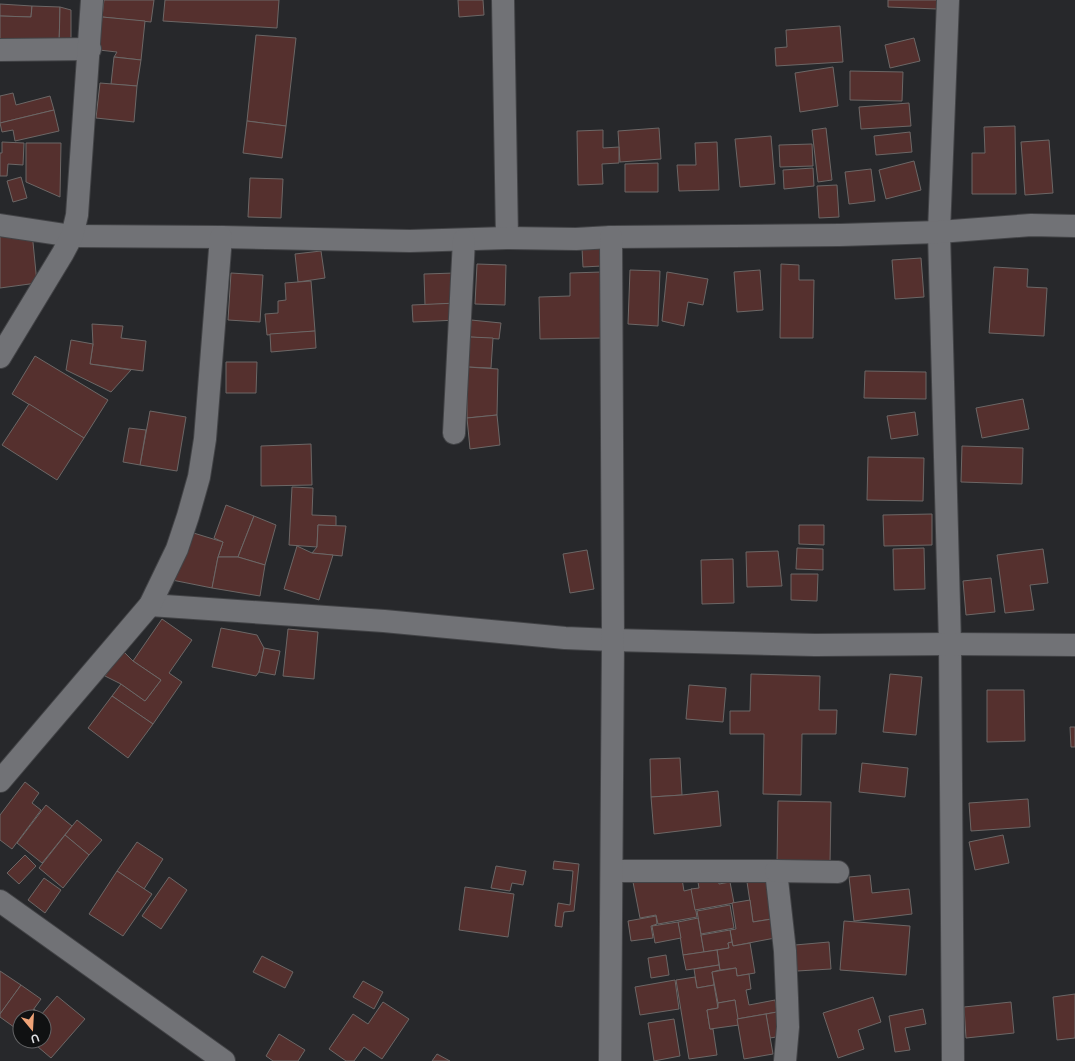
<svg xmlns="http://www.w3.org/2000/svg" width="1075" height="1061" viewBox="0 0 1075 1061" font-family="Raleway,sans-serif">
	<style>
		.building { fill: #55302e; stroke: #6c6766 }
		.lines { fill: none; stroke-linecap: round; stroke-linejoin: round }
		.minor-casing { stroke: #424346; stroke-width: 24 }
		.minor { stroke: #717276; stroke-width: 22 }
	</style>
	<rect width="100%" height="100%" fill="#27282b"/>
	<g class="building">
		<polygon points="104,0 154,0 151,22 102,17"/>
		<polygon points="165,0 279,0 277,28 163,21"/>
		<polygon points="458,0 483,0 484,15 459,17"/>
		<polygon points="888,0 937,0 937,9 888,7"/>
		<polygon points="0,4 32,6 31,17 0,16"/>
		<polygon points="32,6 60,7 59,47 0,46 0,16 31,17"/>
		<polygon points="60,7 71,10 71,46 59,47"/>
		<polygon points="102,17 145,21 141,60 114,57 117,52 99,50"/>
		<polygon points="840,26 843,62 776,66 775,48 787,47 786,30"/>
		<polygon points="256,35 296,38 286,126 247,121"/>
		<polygon points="914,38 920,61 890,68 885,45"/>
		<polygon points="114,57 141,60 137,86 111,84"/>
		<polygon points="833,67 838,106 800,112 795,73"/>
		<polygon points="850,71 903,72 902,101 850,100"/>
		<polygon points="100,83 137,86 134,122 96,118"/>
		<polygon points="13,93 16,105 50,96 54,110 0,123 0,96"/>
		<polygon points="909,103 911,126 861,129 859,107"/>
		<polygon points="54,110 59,131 15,141 13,130 2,132 0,123"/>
		<polygon points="247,121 286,126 282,158 243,153"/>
		<polygon points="1015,126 1016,194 972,194 972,153 985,153 984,127"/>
		<polygon points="659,128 661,159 620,162 618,131"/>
		<polygon points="826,128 832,180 818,182 812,130"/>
		<polygon points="603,130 603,148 619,147 619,163 602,164 603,184 578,185 577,131"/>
		<polygon points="910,132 912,152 876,155 874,136"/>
		<polygon points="771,136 775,184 740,187 735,139"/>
		<polygon points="1049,140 1053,193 1025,195 1021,142"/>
		<polygon points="2,142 24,143 23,165 8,164 7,176 0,176 0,153 2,153"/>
		<polygon points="717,142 719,190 679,191 677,165 696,165 695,143"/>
		<polygon points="26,143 61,143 60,197 26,182"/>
		<polygon points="812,144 813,166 780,167 779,145"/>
		<polygon points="914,161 921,190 886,199 879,170"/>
		<polygon points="658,163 658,192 625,192 625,164"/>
		<polygon points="813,168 814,186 784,189 783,170"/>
		<polygon points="871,169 875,201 849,204 845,172"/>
		<polygon points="21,177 27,198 13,202 7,181"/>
		<polygon points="250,178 283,179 281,218 248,217"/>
		<polygon points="837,185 839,217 819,218 817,186"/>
		<polygon points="32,232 37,283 0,288 0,236"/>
		<polygon points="601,247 602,266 583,267 582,248"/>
		<polygon points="321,251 325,278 298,282 295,254"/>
		<polygon points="921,258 924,297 895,299 892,260"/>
		<polygon points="477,264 506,265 505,305 475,304"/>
		<polygon points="781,264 799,265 799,280 814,280 813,338 780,338"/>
		<polygon points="994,267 1028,269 1027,287 1047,288 1044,336 989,333"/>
		<polygon points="630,270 660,271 658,326 628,324"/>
		<polygon points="760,270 763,310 737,312 734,272"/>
		<polygon points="602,272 604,338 540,339 539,297 570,296 570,273"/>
		<polygon points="667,272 708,279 703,305 688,302 684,326 662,321"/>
		<polygon points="231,273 263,275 260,322 228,320"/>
		<polygon points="455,273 457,303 425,305 424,274"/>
		<polygon points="311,281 315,331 267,335 265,314 278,313 278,301 286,300 285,283"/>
		<polygon points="457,303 458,320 413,322 412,305"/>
		<polygon points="471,320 501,323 499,339 470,337"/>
		<polygon points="92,324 123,326 121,338 146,341 143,371 90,364 93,344"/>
		<polygon points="315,331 316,348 271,352 270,334"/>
		<polygon points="470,337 493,338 491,368 467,367"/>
		<polygon points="71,340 93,344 90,364 131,370 111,392 66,370"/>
		<polygon points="35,356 108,400 84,438 12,394"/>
		<polygon points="226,362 257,362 256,393 226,393"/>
		<polygon points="467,367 498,369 497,415 467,418"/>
		<polygon points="865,371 926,372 926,399 864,398"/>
		<polygon points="1023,399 1029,429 982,438 976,408"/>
		<polygon points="29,404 84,438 57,480 2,445"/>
		<polygon points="150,411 186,417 177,471 140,465"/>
		<polygon points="915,412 918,435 891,439 887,416"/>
		<polygon points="497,415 500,445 470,449 467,418"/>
		<polygon points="129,428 146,430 140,465 123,462"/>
		<polygon points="311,444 312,485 261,486 261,446"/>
		<polygon points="962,446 1023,448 1022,484 961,482"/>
		<polygon points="868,457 924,458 923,501 867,500"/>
		<polygon points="292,487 313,488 312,515 336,516 336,526 318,525 317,547 289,545"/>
		<polygon points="226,505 254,516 238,557 218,557 223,542 214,538"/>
		<polygon points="932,514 932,545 884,546 883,515"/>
		<polygon points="254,516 276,525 265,565 238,557"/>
		<polygon points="318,525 346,526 342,556 312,553 317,547"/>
		<polygon points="799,525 824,525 824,545 799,544"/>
		<polygon points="187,531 223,542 218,557 212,588 172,580"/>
		<polygon points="297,546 312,553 333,555 319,600 284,589"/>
		<polygon points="797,548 823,549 823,570 796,569"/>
		<polygon points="924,548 925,589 894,590 893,549"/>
		<polygon points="1043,549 1048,583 1030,585 1034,610 1005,613 997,555"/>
		<polygon points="587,550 594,589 570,593 563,554"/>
		<polygon points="778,551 782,586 747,587 746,552"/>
		<polygon points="218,557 238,557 265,565 260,596 212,588"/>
		<polygon points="733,559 734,603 702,604 701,560"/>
		<polygon points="791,574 818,574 817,601 791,600"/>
		<polygon points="991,578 995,612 966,615 963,581"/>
		<polygon points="162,619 192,640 169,673 182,682 153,724 112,696 121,684 145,701 161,680 133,661"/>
		<polygon points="221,628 257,635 264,648 259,672 256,676 212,667"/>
		<polygon points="288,629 318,632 314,679 283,676"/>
		<polygon points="264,648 280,651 275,675 259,672"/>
		<polygon points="122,650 133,661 161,680 145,701 121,684 105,676"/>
		<polygon points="751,674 820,676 819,710 837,710 836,734 802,734 801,795 763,794 764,734 730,734 730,711 750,711"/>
		<polygon points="890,674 922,677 916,735 883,732"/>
		<polygon points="689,685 726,688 723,722 686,719"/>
		<polygon points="987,690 1024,690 1025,741 987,742"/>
		<polygon points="112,696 153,724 128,758 88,728"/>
		<polygon points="1070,727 1075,727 1075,747 1071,747"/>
		<polygon points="680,758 682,795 651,797 650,759"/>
		<polygon points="862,763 908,768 905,797 859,792"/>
		<polygon points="25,782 39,793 32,803 41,810 12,849 0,840 0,815"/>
		<polygon points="718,791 721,826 654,834 651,797 682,795"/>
		<polygon points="1028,799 1030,827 971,831 969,803"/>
		<polygon points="778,801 831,802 830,864 777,863"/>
		<polygon points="46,805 72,826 42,863 17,843"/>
		<polygon points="77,820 102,840 89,855 65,835"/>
		<polygon points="65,835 89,855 63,888 39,868"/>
		<polygon points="1003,835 1009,863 975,870 969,842"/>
		<polygon points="137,842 163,859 144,889 117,871"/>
		<polygon points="25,855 36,866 19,884 7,873"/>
		<polygon points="554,861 579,864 574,911 564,912 562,927 555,926 558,903 570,905 573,871 553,869"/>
		<polygon points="496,866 526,871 523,885 512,883 510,891 491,888"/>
		<polygon points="117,871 152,894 123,936 89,914"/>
		<polygon points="681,873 684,891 692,889 697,917 658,924 656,915 640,918 633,882"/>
		<polygon points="717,873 719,884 730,882 734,903 695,910 691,889 699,888 697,876"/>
		<polygon points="870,875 872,893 909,889 912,914 854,921 849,877"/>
		<polygon points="169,877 187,890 161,929 142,916"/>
		<polygon points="44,878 61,890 45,913 28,900"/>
		<polygon points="770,878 777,918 753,922 747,882"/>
		<polygon points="465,887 514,894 508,937 459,930"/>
		<polygon points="750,900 753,922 772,919 775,938 733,946 730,930 736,929 732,903"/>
		<polygon points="730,905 734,928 701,934 697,911"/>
		<polygon points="656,916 657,924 651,926 653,938 631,941 628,921"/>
		<polygon points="698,918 704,952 683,955 678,922"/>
		<polygon points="844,921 910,926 906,975 840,970"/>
		<polygon points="678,922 681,938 655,943 652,926"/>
		<polygon points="730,930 732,942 728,943 729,948 704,952 701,935"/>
		<polygon points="732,942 733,946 750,943 755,973 737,976 736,968 720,970 717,950 729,948 728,943"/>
		<polygon points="829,942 831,969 797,971 795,945"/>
		<polygon points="717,950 719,965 686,970 683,955"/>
		<polygon points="666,955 669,975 651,978 648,958"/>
		<polygon points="262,956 293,972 285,988 253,972"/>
		<polygon points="719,965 720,970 712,972 714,985 697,988 694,969"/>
		<polygon points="736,968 737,976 749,974 751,989 746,990 749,1005 775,1000 777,1012 737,1019 735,1000 718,1003 712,972"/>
		<polygon points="0,971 21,985 0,1014"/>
		<polygon points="695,977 697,988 714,985 718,1008 707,1010 710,1029 713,1029 717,1055 689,1059 676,980"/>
		<polygon points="675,980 679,1009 640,1015 635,987"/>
		<polygon points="363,981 383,992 374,1009 353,997"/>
		<polygon points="21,985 41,999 28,1017 20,1017 20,1027 18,1030 0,1017 0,1014"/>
		<polygon points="1075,994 1075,1038 1057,1040 1053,997"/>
		<polygon points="57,996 85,1019 51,1058 31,1041 44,1041 44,1017 28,1017 34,1009 41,1015"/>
		<polygon points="873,997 881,1022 858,1030 864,1049 838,1058 823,1013"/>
		<polygon points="735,1000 739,1025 710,1029 707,1010 718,1008 718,1003"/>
		<polygon points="383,1002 409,1019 382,1059 364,1047 354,1061 346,1061 329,1049 353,1014 368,1024"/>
		<polygon points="1011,1002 1014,1033 966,1038 964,1007"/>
		<polygon points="923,1009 926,1024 905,1028 910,1050 895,1052 889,1016"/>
		<polygon points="777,1012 782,1036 770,1038 766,1014"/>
		<polygon points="766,1014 773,1054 744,1059 737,1019"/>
		<polygon points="674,1019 680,1056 654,1061 648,1023"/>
		<polygon points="279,1034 305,1050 298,1061 273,1061 266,1056"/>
		<polygon points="437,1054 450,1061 432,1061"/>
	</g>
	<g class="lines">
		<g class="minor-casing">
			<g id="minor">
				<polyline points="503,0 507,238"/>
				<polyline points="948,0 939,232 950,644 953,1061"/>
				<polyline points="0,50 90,49"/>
				<polyline points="0,225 72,236 221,237 410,241 507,238 576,239 611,237 840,235 939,232 1031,225 1075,226"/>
				<polyline points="0,357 63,253 72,236 77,215 92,0"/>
				<polyline points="454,433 464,240"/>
				<polyline points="150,605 384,621 565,638 613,640 815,645 950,644 1075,645"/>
				<polyline points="0,781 150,605 177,549 188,516 199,477 205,439 221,237"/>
				<polyline points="612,871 776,871 785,951 787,998 788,1027 785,1061"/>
				<polyline points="776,871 838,872"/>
				<polyline points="0,901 224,1061"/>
				<polyline points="610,1061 613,640 611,237"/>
			</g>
		</g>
		<use href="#minor" class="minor"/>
	</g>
	<g transform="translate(32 1029) rotate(162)"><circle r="19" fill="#101112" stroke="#646466"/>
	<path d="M0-3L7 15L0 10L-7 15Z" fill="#efa377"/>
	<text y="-6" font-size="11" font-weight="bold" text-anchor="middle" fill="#e1e1e4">U</text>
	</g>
</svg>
